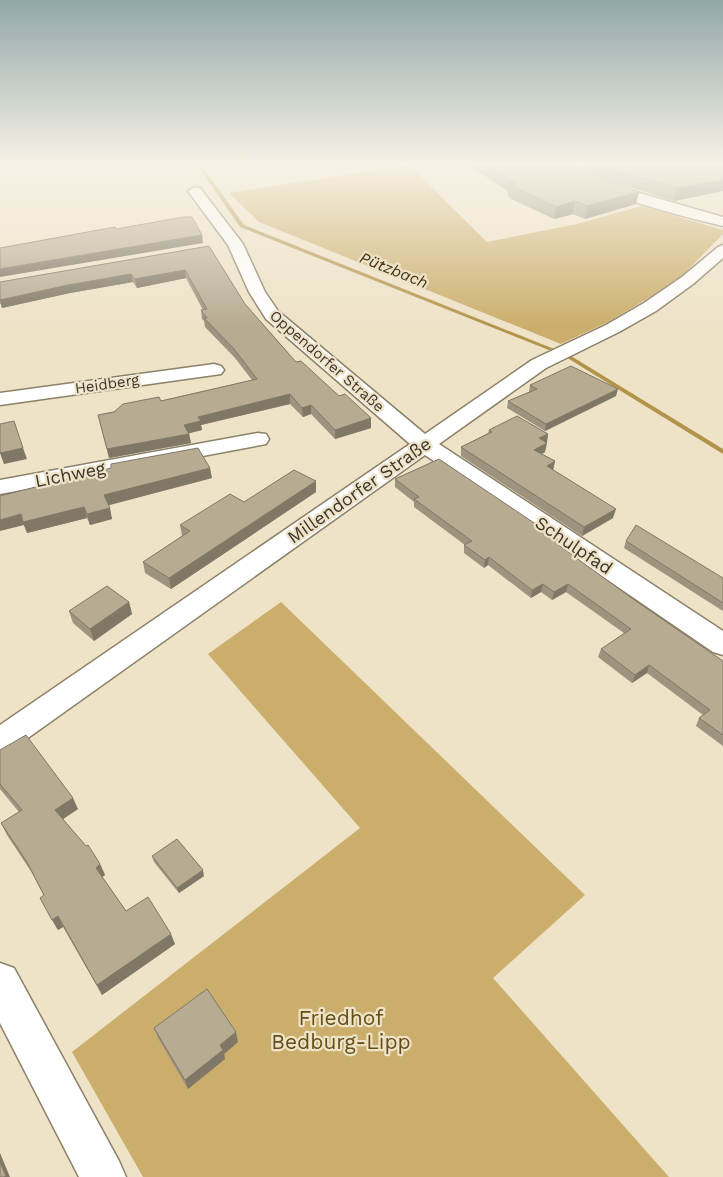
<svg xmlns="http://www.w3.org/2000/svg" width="723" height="1177" viewBox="0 0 723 1177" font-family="'Work Sans',sans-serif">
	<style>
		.green { fill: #cbae6c }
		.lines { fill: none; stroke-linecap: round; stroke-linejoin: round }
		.stream { fill: #b2934a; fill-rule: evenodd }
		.minor-casing { stroke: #8b8068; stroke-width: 3 }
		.minor { fill: #fff; fill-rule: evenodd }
		.wall { fill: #9d937e }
		.shaded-wall { fill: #807866 }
		.building { fill: #b7ab92; stroke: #807866 }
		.labels { text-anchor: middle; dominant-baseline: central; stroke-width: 4.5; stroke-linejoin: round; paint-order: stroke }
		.far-street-label { font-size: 15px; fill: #3c372d; stroke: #eee2c7 }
		.far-water-label { font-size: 16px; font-style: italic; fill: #413313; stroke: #eee2c7 }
		.street-label { font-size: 18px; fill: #3c372d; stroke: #eee2c7 }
		.near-park-label { font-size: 21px; fill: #644e16; stroke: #eee2c7 }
	</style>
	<rect width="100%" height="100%" fill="#eee2c7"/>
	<g class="green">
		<polygon points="409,165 487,242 577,224 642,206 723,230 723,234 677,281 608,322 561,344 259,222 229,193"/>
		<polygon points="281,602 585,895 493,978 669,1177 143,1177 72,1052 360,828 208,654"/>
	</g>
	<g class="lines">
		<g class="stream">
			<polygon points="195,162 199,162 244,225 554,349 549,350 240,227"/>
			<polygon points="571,356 723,449 723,454 569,359 568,358"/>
		</g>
		<g class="minor-casing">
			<g id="minor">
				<path d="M552 162H568L601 180 622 188 723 217V226C685 217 577 190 552 162Z"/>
				<polygon points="195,187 200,188 243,244 265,292 278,311 425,434 532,360 606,325 644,303 682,277 718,247 723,245 723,258 693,284 656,311 619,332 546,368 439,444 723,631 723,655 713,652 425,455 11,750 0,754 0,725 410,444 266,319 249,292 228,245 188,191"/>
				<polygon points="214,364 221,366 224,370 221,374 0,405 0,393"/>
				<polygon points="258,433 266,434 269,439 266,444 0,494 0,480"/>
				<polygon points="0,963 14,968 119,1161 126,1177 79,1177 0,1023"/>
			</g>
		</g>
		<use href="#minor" class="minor"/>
	</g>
	<g class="wall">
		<polygon points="463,162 566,162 585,172 601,178 573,162 723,162 723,191 674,201 604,179 636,204 585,219 573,214 554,219 509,198 510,197 508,196 508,191"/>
		<polygon points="209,246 245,304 296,362 339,396 371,418 371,428 335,439 311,414 303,417 290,404 201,425 202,430 189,433 191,443 109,458 98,415 252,380 235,358 205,327 204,321 202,319 201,310 203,310 186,278 137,288 133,282 70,293 2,308 1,304 0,304 0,282"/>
		<polygon points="530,385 616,396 545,431 507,408 508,401 529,392"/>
		<polygon points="489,430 548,434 547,442 546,443 545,452 542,454 555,461 553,470 613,518 582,536 461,456 461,447 488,433"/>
		<polygon points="212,478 108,505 112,519 90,525 87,518 27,533 24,525 0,496"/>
		<polygon points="395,479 561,541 560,546 633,599 723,661 723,746 696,726 699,718 703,715 647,673 632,683 598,657 601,649 624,633 566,592 552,600 541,592 531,598 488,565 484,568 464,553 464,545 465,545 414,507 414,502 395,487"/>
		<polygon points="316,492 171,589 145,573 143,562 182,536 180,525 244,502"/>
		<polygon points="626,541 723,578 723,611 624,548"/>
		<polygon points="129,602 132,614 94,641 73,623 69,611"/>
		<polygon points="0,750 78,809 63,819 100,864 105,875 102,877 126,911 175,944 102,995 63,927 58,930 40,898 44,896 32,873 7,835 1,823 19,812 0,789"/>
		<polygon points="152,856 204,876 179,893 154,862"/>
		<polygon points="154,1028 238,1042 224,1054 225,1059 188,1089 158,1038"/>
	</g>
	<g class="shaded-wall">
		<polygon points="723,180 723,191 674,201 677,188"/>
		<polygon points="639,192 636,204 585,219 587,206"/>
		<polygon points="575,201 573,214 554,219 556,207"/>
		<polygon points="202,235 203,243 0,277 0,269"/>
		<polygon points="185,270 186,278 137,288 135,279"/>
		<polygon points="131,274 133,282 70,293 2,308 0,300 68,285"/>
		<polygon points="618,389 616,396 545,431 546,424"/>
		<polygon points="290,394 290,404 201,425 202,430 186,434 184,425 198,417"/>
		<polygon points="311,405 311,414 303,417 302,408"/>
		<polygon points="371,418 371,428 335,439 335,430"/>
		<polygon points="189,434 191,443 109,458 107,449"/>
		<polygon points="548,434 547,442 537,447 539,438"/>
		<polygon points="547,443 545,452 533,458 534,450"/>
		<polygon points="23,448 27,459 4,464 0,453"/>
		<polygon points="555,461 553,470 547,466"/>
		<polygon points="210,468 212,478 106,506 104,495"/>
		<polygon points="316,481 316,492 171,589 169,578"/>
		<polygon points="84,507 87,518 27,533 24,525 0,531 0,520 21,514"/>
		<polygon points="110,508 112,519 90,525 87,514"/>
		<polygon points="616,509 613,518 582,536 584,527"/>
		<polygon points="489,557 488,565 484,568 485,560"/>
		<polygon points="543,584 541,592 531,598 532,590"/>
		<polygon points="568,584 566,592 552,600 554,592"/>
		<polygon points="129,602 132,614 94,641 90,629"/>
		<polygon points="649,665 647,673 632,683 635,675"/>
		<polygon points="73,798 78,809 60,821 55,810"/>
		<polygon points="100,864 105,875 100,879 96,868"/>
		<polygon points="203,870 204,876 179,893 177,888"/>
		<polygon points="58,916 63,927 58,930 52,920"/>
		<polygon points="171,934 175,944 102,995 97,985"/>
		<polygon points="236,1032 238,1042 224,1054 225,1059 188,1089 185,1080 220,1045"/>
		<polygon points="0,1153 10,1177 4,1177 0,1162"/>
	</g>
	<g class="building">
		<polygon points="483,162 566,162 585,172 639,192 587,206 575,201 556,207 511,186 513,185 509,183 515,182"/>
		<polygon points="597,162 723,162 723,180 677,188 604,166"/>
		<polygon points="184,217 192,217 202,235 0,269 0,248 115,227 116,229"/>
		<polygon points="209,246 245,304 296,362 301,361 339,396 345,394 371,418 335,430 311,405 302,408 290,394 198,417 201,421 184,425 189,434 107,449 98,415 114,412 123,404 159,397 161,401 257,379 234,349 204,318 207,318 201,310 207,309 185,270 135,279 131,274 68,285 0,300 0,282"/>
		<polygon points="571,366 618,389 546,424 508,401 537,389 530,385"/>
		<polygon points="517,416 548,434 539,438 547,443 534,450 555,461 547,466 616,509 584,527 461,447 492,432 489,430"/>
		<polygon points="14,421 23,448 0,453 0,424"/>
		<polygon points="198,448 210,468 104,495 110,508 87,514 84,507 23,522 21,514 0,520 0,496 111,468 111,464"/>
		<polygon points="439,459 561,541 557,544 633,599 723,661 723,735 699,718 710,710 649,665 635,675 601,649 631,629 568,584 554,592 543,584 532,590 489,557 485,560 464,545 472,541 414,499 419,497 395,479"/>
		<polygon points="294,470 316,481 169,578 143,562 190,531 180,525 230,494 244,502"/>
		<polygon points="636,525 723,578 723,603 626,541"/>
		<polygon points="107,586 129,602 90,629 69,611"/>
		<polygon points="26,735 73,798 55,810 86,846 88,845 100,864 96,868 126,911 148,897 171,934 97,985 58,916 52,920 40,898 44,895 27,862 1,823 22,810 0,784 0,750"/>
		<polygon points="177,839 203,870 177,888 152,856"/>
		<polygon points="207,989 236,1032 220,1045 223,1050 185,1080 154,1028"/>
		<polygon points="0,1162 6,1176 4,1177 0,1177"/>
	</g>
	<linearGradient id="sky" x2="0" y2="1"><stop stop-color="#92a7a9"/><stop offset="0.5" stop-color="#f7f2e6"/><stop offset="1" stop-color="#f7f2e6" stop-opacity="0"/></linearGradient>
	<rect width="723" height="327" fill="url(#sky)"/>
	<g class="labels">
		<g class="far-street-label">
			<text transform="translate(327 361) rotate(41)">Oppendorfer Straße</text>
			<text transform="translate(107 384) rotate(-8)">Heidberg</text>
		</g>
		<g class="far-water-label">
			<text transform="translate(394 270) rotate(22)">Pützbach</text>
		</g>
		<g class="street-label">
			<text transform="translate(70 474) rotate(-11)">Lichweg</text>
			<text transform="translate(359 490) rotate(-35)">Millendorfer Straße</text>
			<text transform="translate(574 545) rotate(34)">Schulpfad</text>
		</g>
		<g class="near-park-label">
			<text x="341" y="1017">Friedhof<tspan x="341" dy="24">Bedburg-Lipp</tspan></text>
		</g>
	</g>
</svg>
